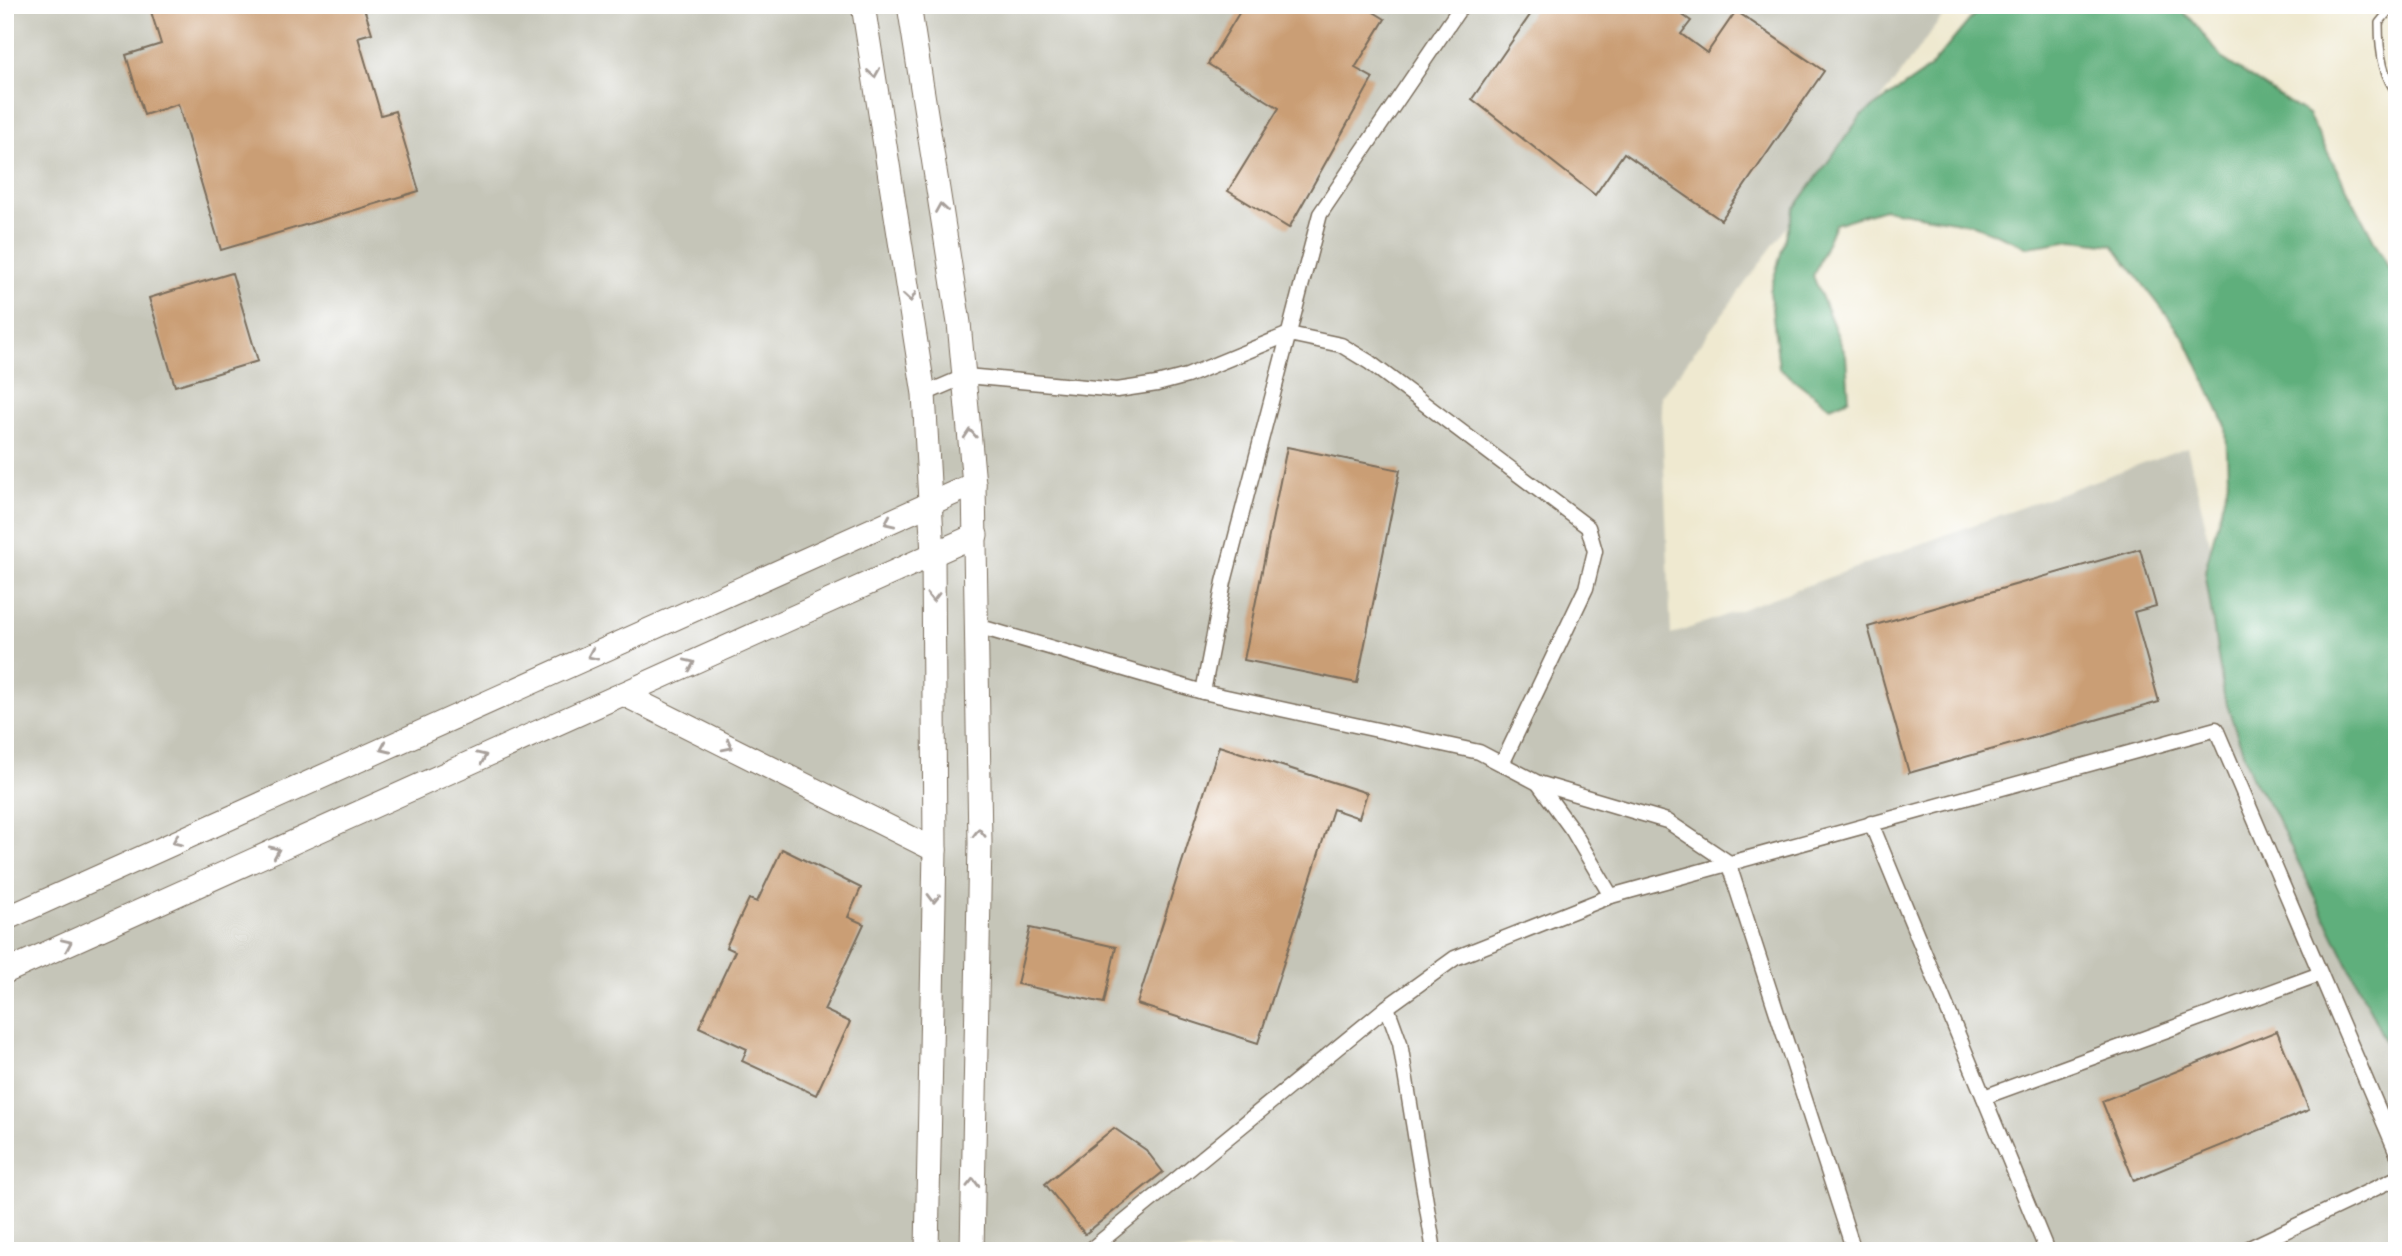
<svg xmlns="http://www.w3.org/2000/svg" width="2402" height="1256" viewBox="0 0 2402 1256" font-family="Kalam,sans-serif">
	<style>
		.industrial { fill: #c5c5b8 }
		.forest { fill: #5eaf7b; stroke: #4c6c4c; stroke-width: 2 }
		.building { fill: #ca9e74 }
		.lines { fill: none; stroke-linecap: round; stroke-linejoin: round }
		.service-casing { stroke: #7a6d5c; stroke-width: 10 }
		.minor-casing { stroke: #7a6d5c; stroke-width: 17 }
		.primary-casing { stroke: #7a6d5c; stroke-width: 25 }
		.service { stroke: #fff; stroke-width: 7 }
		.minor { stroke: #fff; stroke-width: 14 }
		.primary { stroke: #fff; stroke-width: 23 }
		.oneway { stroke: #a79f9a }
	</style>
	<rect width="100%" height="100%" fill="#fff"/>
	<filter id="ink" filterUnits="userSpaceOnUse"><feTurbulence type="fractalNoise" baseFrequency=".0143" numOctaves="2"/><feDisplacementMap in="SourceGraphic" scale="14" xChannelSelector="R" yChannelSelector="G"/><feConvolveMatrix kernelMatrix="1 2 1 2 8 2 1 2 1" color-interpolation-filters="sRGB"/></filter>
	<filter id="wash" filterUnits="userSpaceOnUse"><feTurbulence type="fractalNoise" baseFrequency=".00686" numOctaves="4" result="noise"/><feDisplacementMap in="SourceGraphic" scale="28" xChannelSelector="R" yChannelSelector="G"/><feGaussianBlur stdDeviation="1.57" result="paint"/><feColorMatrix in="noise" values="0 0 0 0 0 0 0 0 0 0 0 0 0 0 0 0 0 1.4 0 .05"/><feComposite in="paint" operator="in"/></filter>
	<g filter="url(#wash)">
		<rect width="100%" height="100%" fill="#efe9d0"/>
		<polygon class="industrial" points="5,5 1951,5 1661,397 1671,635 2187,447 2268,784 2397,1062 2397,1251 5,1251"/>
		<polygon class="forest" points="1982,5 2174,5 2192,20 2223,59 2308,115 2397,284 2397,1066 2276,816 2252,778 2224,696 2205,571 2228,481 2226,426 2186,340 2113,245 2073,240 2028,247 1971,224 1884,209 1835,224 1813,276 1846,356 1849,399 1830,407 1779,368 1770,291 1794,209 1861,116 1929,69"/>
		<g id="blocks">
			<g class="building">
				<polygon points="149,5 363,5 372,33 358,37 381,115 395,111 419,191 221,250 178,104 144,115 126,55 161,44"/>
				<polygon points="1244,5 1362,5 1385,19 1355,68 1373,78 1289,228 1228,191 1279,108 1208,64"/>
				<polygon points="1537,5 1668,5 1691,21 1681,34 1707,53 1736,11 1824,71 1721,220 1624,153 1595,195 1472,99"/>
				<polygon points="232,273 258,361 175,386 149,298"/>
				<polygon points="1287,447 1400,470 1357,683 1244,660"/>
				<polygon points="2140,549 2156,606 2134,612 2159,702 1909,773 1868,627"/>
				<polygon points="1219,746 1367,793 1359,818 1333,809 1258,1043 1137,1004"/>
				<polygon points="782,849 861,888 848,917 864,924 824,1010 850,1022 816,1095 742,1061 747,1049 699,1027 735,951 726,947 749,899 757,902"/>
				<polygon points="1030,928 1116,947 1104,1003 1017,984"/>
				<polygon points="2277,1031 2309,1110 2134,1181 2102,1101"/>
				<polygon points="1114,1128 1146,1150 1163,1172 1085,1234 1045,1184"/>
			</g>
		</g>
	</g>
	<g filter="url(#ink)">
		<use href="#blocks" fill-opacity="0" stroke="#7a6d5c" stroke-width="2"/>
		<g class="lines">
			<g class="service-casing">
				<path id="service" d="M2397 11 2388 12 2379 23C2379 45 2381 76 2397 93"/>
			</g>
			<g class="minor-casing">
				<g id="minor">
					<polyline points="924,394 966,376 1117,390 1157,384 1187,376 1289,334 1341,345 1369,362 1588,527 1595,551 1586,588 1503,762"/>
					<polyline points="977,626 1203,692 1479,752 1538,783 1573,831 1611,896 1455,958 1387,1007 1089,1251"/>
					<polyline points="1203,692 1224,582 1320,214 1462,5"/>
					<polyline points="1538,783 1667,821 1728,862 1854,1251"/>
					<polyline points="1871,823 2047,1251"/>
					<polyline points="1611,896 2216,729 2397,1153"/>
					<polyline points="1387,1007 1400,1043 1434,1251"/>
					<polyline points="1984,1097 2320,974"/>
					<polyline points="2243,1251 2397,1178"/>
				</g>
			</g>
			<g class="primary-casing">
				<g id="primary">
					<polyline points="863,5 924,394 933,554 935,850 927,1251"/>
					<polyline points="909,5 959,323 974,484 980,843 972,1251"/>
					<polyline points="623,694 935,850"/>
					<polyline points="5,919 974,484"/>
					<polyline points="5,972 976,535"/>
				</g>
			</g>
			<use href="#service" class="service"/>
			<use href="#minor" class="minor"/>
			<use href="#primary" class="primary"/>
		</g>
		<defs><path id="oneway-chevron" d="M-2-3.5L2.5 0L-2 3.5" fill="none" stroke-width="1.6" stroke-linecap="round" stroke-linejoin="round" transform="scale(1.75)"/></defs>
		<g class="oneway">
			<use href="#oneway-chevron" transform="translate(874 73) rotate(81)"/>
			<use href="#oneway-chevron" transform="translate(941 208) rotate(-99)"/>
			<use href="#oneway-chevron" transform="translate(910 297) rotate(81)"/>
			<use href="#oneway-chevron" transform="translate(970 434) rotate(-94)"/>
			<use href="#oneway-chevron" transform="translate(889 522) rotate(156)"/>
			<use href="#oneway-chevron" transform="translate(933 597) rotate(90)"/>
			<use href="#oneway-chevron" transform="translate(592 655) rotate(156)"/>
			<use href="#oneway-chevron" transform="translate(690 664) rotate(-24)"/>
			<use href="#oneway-chevron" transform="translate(728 746) rotate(27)"/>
			<use href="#oneway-chevron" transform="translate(385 748) rotate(156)"/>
			<use href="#oneway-chevron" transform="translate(482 757) rotate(-24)"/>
			<use href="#oneway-chevron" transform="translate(979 833) rotate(-91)"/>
			<use href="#oneway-chevron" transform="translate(177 841) rotate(156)"/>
			<use href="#oneway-chevron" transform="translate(275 851) rotate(-24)"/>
			<use href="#oneway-chevron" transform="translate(934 898) rotate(91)"/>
			<use href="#oneway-chevron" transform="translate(67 944) rotate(-24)"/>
			<use href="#oneway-chevron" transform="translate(973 1183) rotate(-89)"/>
		</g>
	</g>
	<rect width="2402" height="1256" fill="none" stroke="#fff" stroke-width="28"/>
</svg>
